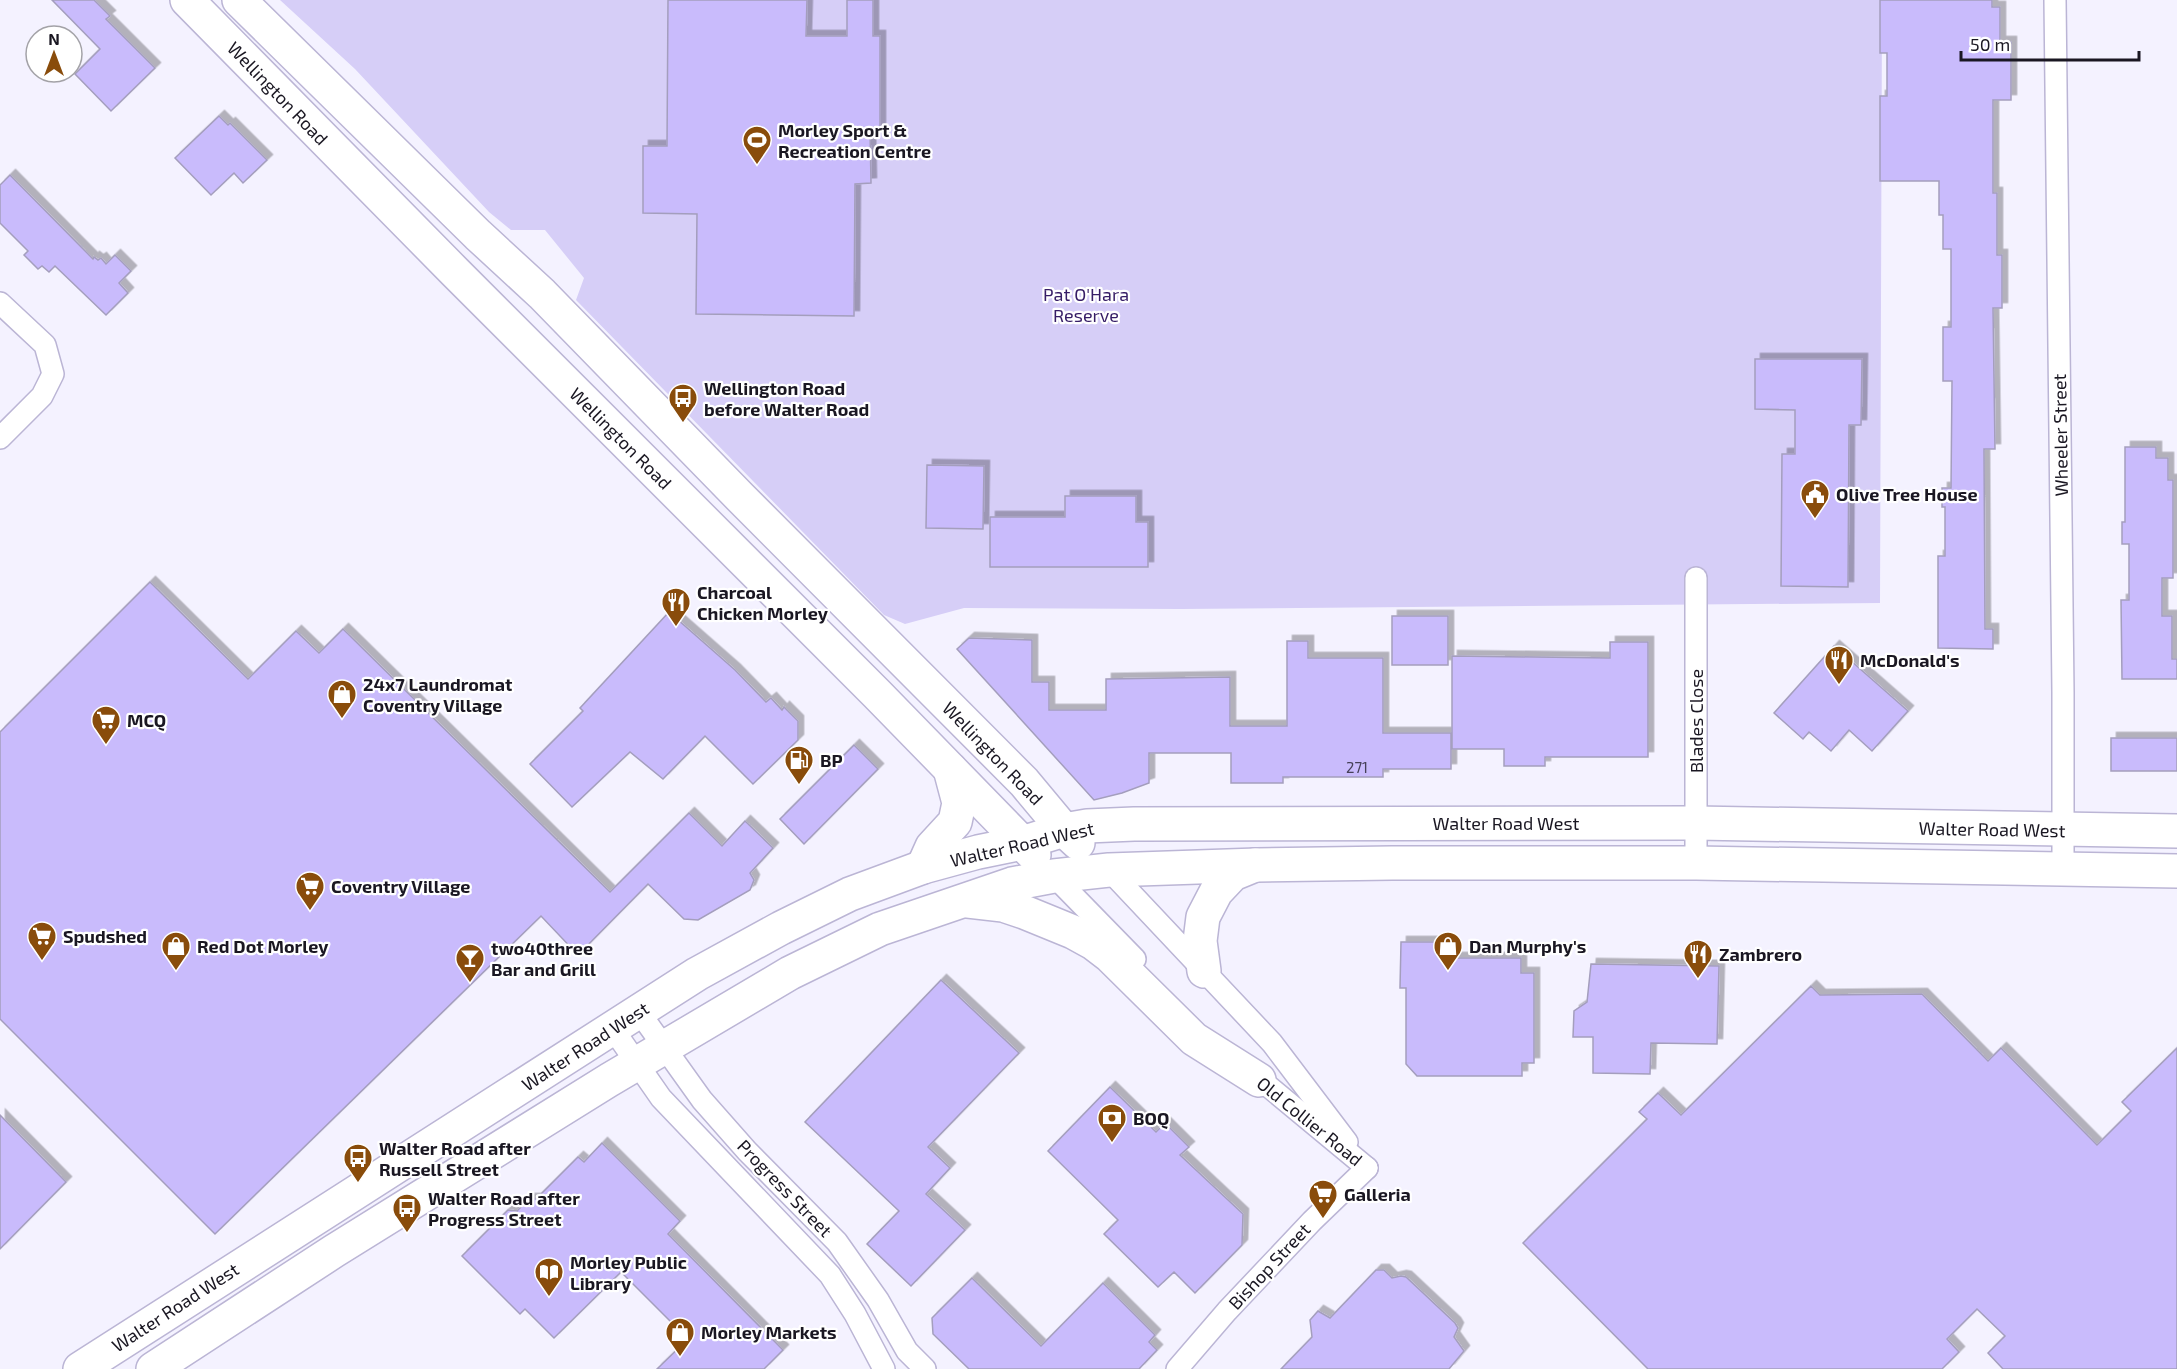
<svg xmlns="http://www.w3.org/2000/svg" width="2177" height="1369" viewBox="0 0 2177 1369" font-family="'Exo 2',sans-serif">
	<style>
		.green { fill: #d6cef7 }
		.building { fill: #c9bbfc; stroke: #a49ebd; stroke-width: 1.5; filter: url(#shadow) }
		.lines { fill: none; stroke-linecap: round; stroke-linejoin: round }
		.street-casing { stroke: #bbb5d5; stroke-width: 24 }
		.primary-casing { stroke: #bbb5d5; stroke-width: 36 }
		.street { stroke: #fff; stroke-width: 21 }
		.primary { stroke: #fff; stroke-width: 33 }
		.labels { text-anchor: middle; dominant-baseline: central; stroke-width: 4.5; stroke-linejoin: round; paint-order: stroke }
		.number-label { font-size: 15px; fill: #464058 }
		.street-label { font-size: 18px; fill: #1a1722; stroke: #fff }
		.poi-label { font-size: 18px; font-weight: bold; fill: #1a1722; stroke: #fff; text-anchor: start }
		.park-label { font-size: 18px; fill: #361d66; stroke: #fff }
	</style>
	<defs>
		<filter id="shadow"><feDropShadow dx="5.5" dy="-5.5" stdDeviation="0" flood-color="#0004"/></filter>
	</defs>
	<rect width="100%" height="100%" fill="#f4f2ff"/>
	<polygon class="green" points="280,0 1882,0 1880,603 1181,609 964,608 905,624 884,615 576,300 584,278 545,230 511,230 489,212 355,69"/>
	<g class="building">
		<polygon points="52,0 94,0 110,16 106,19 155,68 111,111 75,74 100,49"/>
		<polygon points="668,0 807,0 806,36 847,36 847,0 873,0 873,36 880,36 880,130 870,131 871,183 855,184 854,316 696,314 697,214 643,213 643,146 667,146"/>
		<polygon points="1880,0 1992,0 1992,7 2000,7 2000,42 2011,42 2011,100 1993,100 1993,193 1997,193 1997,255 2002,255 2002,308 1993,308 1995,449 1984,449 1985,629 1993,629 1993,649 1938,648 1938,556 1945,556 1945,507 1942,507 1942,488 1951,488 1952,381 1943,381 1943,327 1951,327 1951,249 1943,249 1943,215 1939,215 1939,181 1880,181 1880,96 1887,96 1887,53 1880,53"/>
		<polygon points="219,116 228,125 230,123 267,160 243,183 234,173 211,195 175,158"/>
		<polygon points="10,175 93,259 94,257 98,260 101,258 106,264 115,255 131,271 119,283 128,293 106,315 55,266 49,272 42,266 38,269 24,255 28,251 0,223 0,185"/>
		<polygon points="1755,359 1862,359 1861,425 1849,425 1848,587 1781,586 1782,454 1795,454 1795,410 1755,409"/>
		<polygon points="2125,447 2156,447 2156,458 2168,458 2168,480 2173,480 2173,578 2162,578 2162,616 2172,616 2172,659 2177,659 2177,679 2122,679 2121,600 2129,600 2129,544 2122,544 2122,522 2125,522"/>
		<polygon points="927,465 984,466 983,529 926,528"/>
		<polygon points="1065,496 1136,496 1136,522 1148,522 1148,567 990,567 990,517 1065,517"/>
		<polygon points="150,582 248,679 296,631 319,653 343,629 610,892 689,813 722,846 745,821 773,848 750,873 754,880 750,890 698,920 684,919 648,884 578,955 541,916 215,1234 0,1019 0,732"/>
		<polygon points="669,612 735,670 766,702 771,698 782,710 784,707 798,721 798,740 753,784 705,736 663,779 630,752 572,807 530,764 583,711 580,708"/>
		<rect x="1392" y="616" width="56" height="49"/>
		<polygon points="969,638 1032,640 1032,682 1049,682 1049,710 1106,710 1106,679 1230,677 1230,726 1287,726 1287,641 1308,641 1308,658 1383,658 1383,733 1451,733 1451,769 1383,769 1383,777 1283,777 1283,783 1231,783 1231,753 1149,753 1149,783 1122,793 1094,800 957,649"/>
		<polygon points="1610,642 1648,642 1648,757 1545,757 1545,766 1504,766 1504,749 1452,749 1452,656 1610,658"/>
		<polygon points="1834,646 1908,711 1872,751 1849,730 1831,751 1809,732 1803,739 1774,713"/>
		<rect x="2111" y="738" width="66" height="33"/>
		<polygon points="854,745 878,769 804,844 780,819"/>
		<polygon points="1401,942 1449,942 1449,958 1521,958 1521,973 1534,973 1534,1063 1522,1063 1522,1076 1417,1076 1406,1064 1406,988 1400,988"/>
		<polygon points="1591,964 1719,966 1717,1044 1651,1043 1650,1074 1593,1073 1593,1037 1573,1037 1574,1011 1587,1002"/>
		<polygon points="941,980 1019,1053 928,1147 950,1168 926,1194 965,1230 911,1286 867,1244 899,1211 805,1122"/>
		<polygon points="1811,986 1820,995 1922,994 1988,1061 2001,1048 2097,1145 2131,1111 2122,1102 2177,1048 2177,1369 2003,1369 1988,1353 2005,1336 1977,1309 1947,1339 1959,1352 1942,1369 1648,1369 1523,1243 1647,1119 1639,1112 1658,1093 1681,1115"/>
		<polygon points="1110,1087 1156,1132 1165,1123 1189,1147 1180,1155 1243,1214 1242,1245 1195,1293 1174,1272 1158,1287 1104,1234 1118,1220 1048,1151"/>
		<polygon points="0,1115 66,1182 0,1249"/>
		<polygon points="602,1143 680,1221 668,1234 783,1350 764,1369 657,1369 688,1339 621,1272 554,1338 525,1309 520,1314 462,1256 508,1210 517,1211 529,1199 536,1199 578,1157 584,1162"/>
		<polygon points="1376,1270 1384,1270 1392,1278 1401,1276 1406,1277 1455,1323 1458,1328 1454,1337 1464,1351 1449,1369 1281,1369 1312,1337 1310,1320 1318,1311 1330,1318"/>
		<polygon points="972,1278 1041,1346 1103,1283 1155,1335 1149,1342 1157,1350 1139,1369 969,1369 933,1334 932,1318"/>
	</g>
	<g class="lines">
		<g class="street-casing">
			<g id="street">
				<polyline points="2055,0 2063,692 2063,869"/>
				<polyline points="0,303 45,345 53,374 42,396 0,438"/>
				<polyline points="1696,578 1696,863"/>
				<polyline points="1109,870 1272,1043 1347,1142"/>
				<polyline points="1054,876 1135,959"/>
				<polyline points="639,1012 702,1100 747,1151 837,1242 878,1300 907,1351 925,1369"/>
				<polyline points="613,1029 661,1098 830,1275 855,1314 884,1369"/>
				<polyline points="1250,1071 1367,1168"/>
				<polyline points="1177,1369 1227,1311 1312,1221 1367,1168"/>
			</g>
		</g>
		<g class="primary-casing">
			<g id="primary">
				<polyline points="187,0 455,272 877,694 1034,855"/>
				<polyline points="239,0 478,235 542,294 740,497 1024,782 1064,830 1078,843"/>
				<polyline points="923,867 932,847 955,822 959,803 950,769"/>
				<polyline points="968,901 1003,905 1024,912 1073,932 1093,943 1110,956 1194,1039 1259,1080"/>
				<polyline points="1204,971 1200,941 1203,917 1216,892 1233,874 1255,865"/>
				<polyline points="80,1369 697,974 781,928 850,894 923,867 978,852 1022,843 1064,830 1087,826 1134,824 1696,823 2177,831"/>
				<polyline points="153,1369 334,1251 609,1080 790,973 880,929 1012,884 1054,876 1109,870 1257,865 1392,863 1696,863 2177,871"/>
			</g>
		</g>
		<use href="#street" class="street"/>
		<use href="#primary" class="primary"/>
	</g>
	<defs>
		<g id="stadium-pin" transform="scale(1.5)"><path d="M0 17L-7.5 6A9.5 9.5 0 1 1 7.5 6Z" fill="#894c0b" stroke="#fff"/><path d="M0-5a6.5 5 0 1 0 0 10a6.5 5 0 1 0 0-10ZM-3.5-1.8h7v3.6h-7Z" fill="#fff"/></g>
		<g id="bus-pin" transform="scale(1.5)"><path d="M0 17L-7.5 6A9.5 9.5 0 1 1 7.5 6Z" fill="#894c0b" stroke="#fff"/><path d="M-5-6H5V4H4V6H2V4H-2V6H-4V4H-5ZM-3.5-4V0h7V-4ZM-3.5 1.2v1.5H-2V1.2ZM2 1.2v1.5H3.5V1.2Z" fill="#fff"/></g>
		<g id="civic-pin" transform="scale(1.5)"><path d="M0 17L-7.5 6A9.5 9.5 0 1 1 7.5 6Z" fill="#894c0b" stroke="#fff"/><path d="M-.6-6.5H3V-4.5H.6V-3L4-1V1h2V6H-6V1h2V-1L-.6-3ZM-1.2 2.5V6h2.4V2.5Z" fill="#fff"/></g>
		<g id="restaurant-pin" transform="scale(1.5)"><path d="M0 17L-7.5 6A9.5 9.5 0 1 1 7.5 6Z" fill="#894c0b" stroke="#fff"/><path d="M-5-6h1v4h1v-4h1v4h1v-4h1v5L-1.5 .5V6h-2V.5L-5-1ZM5-6V6H3V1.5H1.5Q1.5-4 5-6Z" fill="#fff"/></g>
		<g id="shop-pin" transform="scale(1.5)"><path d="M0 17L-7.5 6A9.5 9.5 0 1 1 7.5 6Z" fill="#894c0b" stroke="#fff"/><path d="M-5-2.5h2.3a2.7 3.5 0 0 1 5.4 0H5L5.5 6h-11ZM-1.5-2.5h3a1.5 2.3 0 0 0-3 0Z" fill="#fff"/></g>
		<g id="supermarket-pin" transform="scale(1.5)"><path d="M0 17L-7.5 6A9.5 9.5 0 1 1 7.5 6Z" fill="#894c0b" stroke="#fff"/><path d="M-6-5.5h2.5l.6 2H6L4.5 2H-2.5L-4.4-4H-6ZM-1.5 3.2a1.3 1.3 0 1 0 .1 0ZM3 3.2a1.3 1.3 0 1 0 .1 0Z" fill="#fff"/></g>
		<g id="fuel-pin" transform="scale(1.5)"><path d="M0 17L-7.5 6A9.5 9.5 0 1 1 7.5 6Z" fill="#894c0b" stroke="#fff"/><path d="M-5.5-6h7V0h2V4h1.3V-2.5L3-4.5l.8-.8L6-3V5H2.5V1h-1V6h-7ZM-4.2-4.7v3.2H.2V-4.7Z" fill="#fff"/></g>
		<g id="bar-pin" transform="scale(1.5)"><path d="M0 17L-7.5 6A9.5 9.5 0 1 1 7.5 6Z" fill="#894c0b" stroke="#fff"/><path d="M-6-5H6L.8 .8V4.5H3.5V6h-7V4.5H-.8V.8Z" fill="#fff"/></g>
		<g id="bank-pin" transform="scale(1.5)"><path d="M0 17L-7.5 6A9.5 9.5 0 1 1 7.5 6Z" fill="#894c0b" stroke="#fff"/><path d="M-6-4H6V4H-6ZM0-2.3a2.3 2.3 0 1 0 0 4.6a2.3 2.3 0 1 0 0-4.6Z" fill="#fff"/></g>
		<g id="library-pin" transform="scale(1.5)"><path d="M0 17L-7.5 6A9.5 9.5 0 1 1 7.5 6Z" fill="#894c0b" stroke="#fff"/><path d="M-6-4Q-3-5.5-.7-3.5V5Q-3 3-6 4ZM6-4Q3-5.5 .7-3.5V5Q3 3 6 4Z" fill="#fff"/></g>
	</defs>
	<g fill-rule="evenodd">
		<use href="#stadium-pin" x="757" y="140"/>
		<use href="#bus-pin" x="683" y="398"/>
		<use href="#civic-pin" x="1815" y="494"/>
		<use href="#restaurant-pin" x="676" y="602"/>
		<use href="#restaurant-pin" x="1839" y="660"/>
		<use href="#shop-pin" x="342" y="694"/>
		<use href="#supermarket-pin" x="106" y="720"/>
		<use href="#fuel-pin" x="799" y="760"/>
		<use href="#supermarket-pin" x="310" y="886"/>
		<use href="#supermarket-pin" x="42" y="936"/>
		<use href="#shop-pin" x="176" y="946"/>
		<use href="#shop-pin" x="1448" y="946"/>
		<use href="#restaurant-pin" x="1698" y="954"/>
		<use href="#bar-pin" x="470" y="958"/>
		<use href="#bank-pin" x="1112" y="1118"/>
		<use href="#bus-pin" x="358" y="1158"/>
		<use href="#supermarket-pin" x="1323" y="1194"/>
		<use href="#bus-pin" x="407" y="1208"/>
		<use href="#library-pin" x="549" y="1272"/>
		<use href="#shop-pin" x="680" y="1332"/>
	</g>
	<g class="labels">
		<g class="number-label">
			<text x="1357" y="767">271</text>
		</g>
		<g class="street-label">
			<text transform="translate(278 93) rotate(46)">Wellington Road</text>
			<text transform="translate(2060 435) rotate(-91)">Wheeler Street</text>
			<text transform="translate(621 438) rotate(45)">Wellington Road</text>
			<text transform="translate(1696 721) rotate(-90)">Blades Close</text>
			<text transform="translate(993 753) rotate(46)">Wellington Road</text>
			<text x="1506" y="823">Walter Road West</text>
			<text transform="translate(1992 829) rotate(1)">Walter Road West</text>
			<text transform="translate(1022 844) rotate(-13)">Walter Road West</text>
			<text transform="translate(585 1046) rotate(-33)">Walter Road West</text>
			<text transform="translate(1310 1121) rotate(39)">Old Collier Road</text>
			<text transform="translate(785 1188) rotate(46)">Progress Street</text>
			<text transform="translate(1269 1266) rotate(-47)">Bishop Street</text>
			<text transform="translate(175 1307) rotate(-33)">Walter Road West</text>
		</g>
		<g class="poi-label">
			<text x="778" y="130">Morley Sport &amp;<tspan x="778" dy="21">Recreation Centre</tspan></text>
			<text x="704" y="388">Wellington Road<tspan x="704" dy="21">before Walter Road</tspan></text>
			<text x="1836" y="494">Olive Tree House</text>
			<text x="697" y="592">Charcoal<tspan x="697" dy="21">Chicken Morley</tspan></text>
			<text x="1860" y="660">McDonald's</text>
			<text x="363" y="684">24x7 Laundromat<tspan x="363" dy="21">Coventry Village</tspan></text>
			<text x="127" y="720">MCQ</text>
			<text x="820" y="760">BP</text>
			<text x="331" y="886">Coventry Village</text>
			<text x="63" y="936">Spudshed</text>
			<text x="197" y="946">Red Dot Morley</text>
			<text x="1469" y="946">Dan Murphy's</text>
			<text x="491" y="948">two40three<tspan x="491" dy="21">Bar and Grill</tspan></text>
			<text x="1719" y="954">Zambrero</text>
			<text x="1133" y="1118">BOQ</text>
			<text x="379" y="1148">Walter Road after<tspan x="379" dy="21">Russell Street</tspan></text>
			<text x="1344" y="1194">Galleria</text>
			<text x="428" y="1198">Walter Road after<tspan x="428" dy="21">Progress Street</tspan></text>
			<text x="570" y="1262">Morley Public<tspan x="570" dy="21">Library</tspan></text>
			<text x="701" y="1332">Morley Markets</text>
		</g>
		<g class="park-label">
			<text x="1086" y="294">Pat O'Hara<tspan x="1086" dy="21">Reserve</tspan></text>
		</g>
	</g>
	<g transform="translate(54 54)"><circle r="28" fill="#ffffff" stroke="#a3a2a7" stroke-width="1.5"/>
	<path d="M0-4.5L10 22L0 15L-10 22Z" fill="#894c0b"/>
	<text y="-9" font-size="16" font-weight="bold" text-anchor="middle" fill="#1a1722">N</text>
	</g>
	<path d="M1961 51v9h178v-9" fill="none" stroke="#1a1722" stroke-width="3"/>
	<text x="1970" y="51" font-size="18" fill="#1a1722" stroke="#ffffff" stroke-width="4.5" paint-order="stroke">50 m</text>
</svg>
